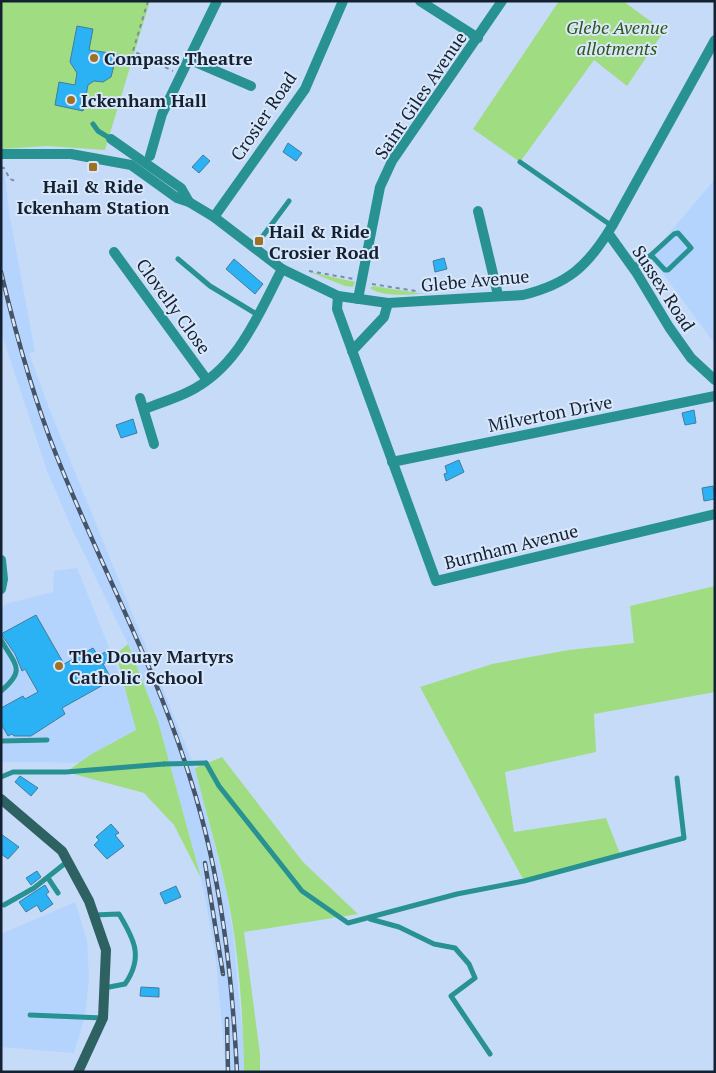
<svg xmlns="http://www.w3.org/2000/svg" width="716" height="1073" viewBox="0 0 716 1073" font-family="'PT Serif',serif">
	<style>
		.built { fill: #b4d4fe }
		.green { fill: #a0dd82 }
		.building { fill: #2ab2f4; stroke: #467b9b }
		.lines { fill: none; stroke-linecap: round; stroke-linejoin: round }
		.path { stroke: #7b8da4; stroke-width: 2; stroke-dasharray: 4 4; stroke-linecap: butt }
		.lane { stroke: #289293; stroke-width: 5 }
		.street { stroke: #289293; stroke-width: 10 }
		.secondary { stroke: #2d6162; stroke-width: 10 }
		.rail-casing { stroke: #455468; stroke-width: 4.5 }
		.rail { stroke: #d9e7fa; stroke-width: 2.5; stroke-dasharray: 8; stroke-linecap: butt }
		.lane-bridge { stroke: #289293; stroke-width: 5 }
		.poi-dot { fill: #a07124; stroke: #d9e7fa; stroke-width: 2 }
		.labels { text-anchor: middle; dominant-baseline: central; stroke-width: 4; stroke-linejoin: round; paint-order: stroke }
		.park-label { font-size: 18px; font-style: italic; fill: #2e5615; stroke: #d9e7fa }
		.poi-label { font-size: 18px; font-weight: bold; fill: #142132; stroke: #d9e7fa; text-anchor: start }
		.street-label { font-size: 18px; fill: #142132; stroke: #d9e7fa }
	</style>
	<rect width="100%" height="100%" fill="#c6dbf7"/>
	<g class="built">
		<polygon points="1,163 4,166 9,212 35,352 29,353 49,408 195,768 227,894 233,934 243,1039 244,1072 226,1072 216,960 208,913 201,878 158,721 128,644 73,531 47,471 1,332"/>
		<polygon points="715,179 715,344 650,256"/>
		<polygon points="77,568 135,712 154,763 1,762 1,612 5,604 53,592 54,571"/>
		<polygon points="75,902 87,940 89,979 85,1016 74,1053 1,1047 1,934"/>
	</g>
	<g class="green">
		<polygon points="1,1 150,1 105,150 47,146 1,149"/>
		<polygon points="559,1 623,1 664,31 627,86 594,60 520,162 473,129"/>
		<polygon points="310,272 355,282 353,287 345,286"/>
		<path d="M373 286 424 294C407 294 385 298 370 288Z"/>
		<polygon points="715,586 715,692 594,714 596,752 505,772 514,832 606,818 620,854 524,881 420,687 492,664 569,650 634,643 630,606"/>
		<polygon points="128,644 158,721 201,878 174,825 144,793 66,772 90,755 136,730 116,654"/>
		<path d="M222 757 303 862 358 914 244 932 260 1054V1072H244C243 1013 239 951 227 894 218 851 205 810 195 768Z"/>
	</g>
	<g class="building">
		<polygon points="77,26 93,29 89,50 117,54 111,77 103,82 94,81 88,85 83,111 55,105 59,82 75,85 77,73 70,62"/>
		<polygon points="288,143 302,153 296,161 283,152"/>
		<polygon points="203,155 210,161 199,173 192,167"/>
		<polygon points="444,258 447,269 435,272 433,261"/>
		<polygon points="234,259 263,284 255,294 226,269"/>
		<polygon points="694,410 696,423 685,425 682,413"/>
		<polygon points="133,419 137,433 121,438 116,425"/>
		<polygon points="459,460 464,472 446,481 444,474 447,473 445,466"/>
		<polygon points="713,486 715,499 704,501 702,488"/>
		<polygon points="36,615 64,664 93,648 98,656 107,651 112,659 103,664 112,680 62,708 65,714 31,736 14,736 12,734 8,736 1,724 1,708 23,696 25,699 38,692 25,669 22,671 15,654 1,634"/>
		<polygon points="20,776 38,788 31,796 15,782"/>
		<polygon points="111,824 119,833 115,835 124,846 107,859 94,845 99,840 96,837"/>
		<polygon points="1,834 19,847 8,859 1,854"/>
		<polygon points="37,871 41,877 31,885 26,878"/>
		<polygon points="45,885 49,892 46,894 53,904 41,912 37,905 26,912 19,902"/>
		<polygon points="176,886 181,897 165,904 160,893"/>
		<polygon points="141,987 159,988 159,997 140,996"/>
	</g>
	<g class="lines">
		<g class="path">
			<polyline points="148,1 133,51 173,71"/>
			<polyline points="1,168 4,168 10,179 15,181"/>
			<polyline points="309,271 354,279"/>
			<polyline points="372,284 416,291"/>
		</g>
		<g class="lane">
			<polyline points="93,124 98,131 111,139"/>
			<polyline points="520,162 612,226"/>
			<polyline points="254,248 289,201"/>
			<polyline points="178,259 210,286 258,315"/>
			<polyline points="633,267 651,255 665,270 668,270 691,248 678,233 674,234 651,255"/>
			<path d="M1 640C16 666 26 670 1 691"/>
			<polyline points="1,741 47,740"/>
			<polyline points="206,763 219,786 302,891 348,923 457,894 524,881 684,838 677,778"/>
			<polyline points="1,777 13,772 66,772 164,764"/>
			<polyline points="48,878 58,893"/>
			<polyline points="4,905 34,888 68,861"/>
			<path d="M94 915 119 914C134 939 144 957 125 984L104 988"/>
			<polyline points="370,919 399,927 434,944 455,948 469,964 475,978 451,996 490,1054"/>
			<polyline points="30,1015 103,1018"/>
		</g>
		<g class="street">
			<polyline points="420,1 478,38"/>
			<polyline points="188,59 251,86"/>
			<polyline points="111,139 181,188 189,202"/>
			<path d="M1 154H71L131 165 177 198 189 202 214 217 282 269 338 296 388 303 523 295C568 284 588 266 612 226L715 40"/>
			<polyline points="150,156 162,114 217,1"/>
			<polyline points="478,211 498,295"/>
			<polyline points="214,217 305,89 343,1"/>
			<polyline points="608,233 636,272 669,327 691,358 715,380"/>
			<polyline points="114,252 207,380"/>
			<polyline points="338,296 337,309 436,581 715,514"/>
			<polyline points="358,299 380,187 392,161 502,1"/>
			<polyline points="352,351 384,317 388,303"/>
			<polyline points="140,398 154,444"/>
			<path d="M145 409C159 403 174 399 188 392 238 368 258 315 282 269"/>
			<polyline points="392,462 715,396"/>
			<polyline points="1,560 3,579 1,589"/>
		</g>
		<polyline class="secondary" points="1,799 62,851 89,901 106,950 103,1018 78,1072"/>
		<g class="rail-casing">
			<g id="rail">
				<path d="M1 272C16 335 33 397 57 457 100 565 157 670 191 781 221 875 232 973 237 1072"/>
				<polyline points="205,863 223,974"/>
				<polyline points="227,1019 228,1072"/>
			</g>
		</g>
		<use href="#rail" class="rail"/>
		<polyline class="lane-bridge" points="164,764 206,763"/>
	</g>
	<g class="poi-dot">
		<circle cx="94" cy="58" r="5"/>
		<circle cx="71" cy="100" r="5"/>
		<rect x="88" y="162" width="10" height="10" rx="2.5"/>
		<rect x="254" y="236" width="10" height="10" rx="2.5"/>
		<circle cx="59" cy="666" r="5"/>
	</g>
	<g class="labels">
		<g class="park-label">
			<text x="617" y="27">Glebe Avenue<tspan x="617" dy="21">allotments</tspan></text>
		</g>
		<g class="poi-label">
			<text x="104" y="58">Compass Theatre</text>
			<text x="81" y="100">Ickenham Hall</text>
			<text x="93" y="186" text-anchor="middle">Hail &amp; Ride<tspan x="93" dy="21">Ickenham Station</tspan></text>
			<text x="269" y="231">Hail &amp; Ride<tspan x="269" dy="21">Crosier Road</tspan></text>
			<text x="69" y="656">The Douay Martyrs<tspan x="69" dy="21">Catholic School</tspan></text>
		</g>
		<g class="street-label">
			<text transform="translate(420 95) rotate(-56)">Saint Giles Avenue</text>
			<text transform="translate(263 116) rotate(-56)">Crosier Road</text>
			<text transform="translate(475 280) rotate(-5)">Glebe Avenue</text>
			<text transform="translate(664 288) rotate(57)">Sussex Road</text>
			<text transform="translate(174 306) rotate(54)">Clovelly Close</text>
			<text transform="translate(550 413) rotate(-11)">Milverton Drive</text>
			<text transform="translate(511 546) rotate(-14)">Burnham Avenue</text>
		</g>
	</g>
	<rect width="716" height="1073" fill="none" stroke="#142132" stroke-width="5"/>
</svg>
